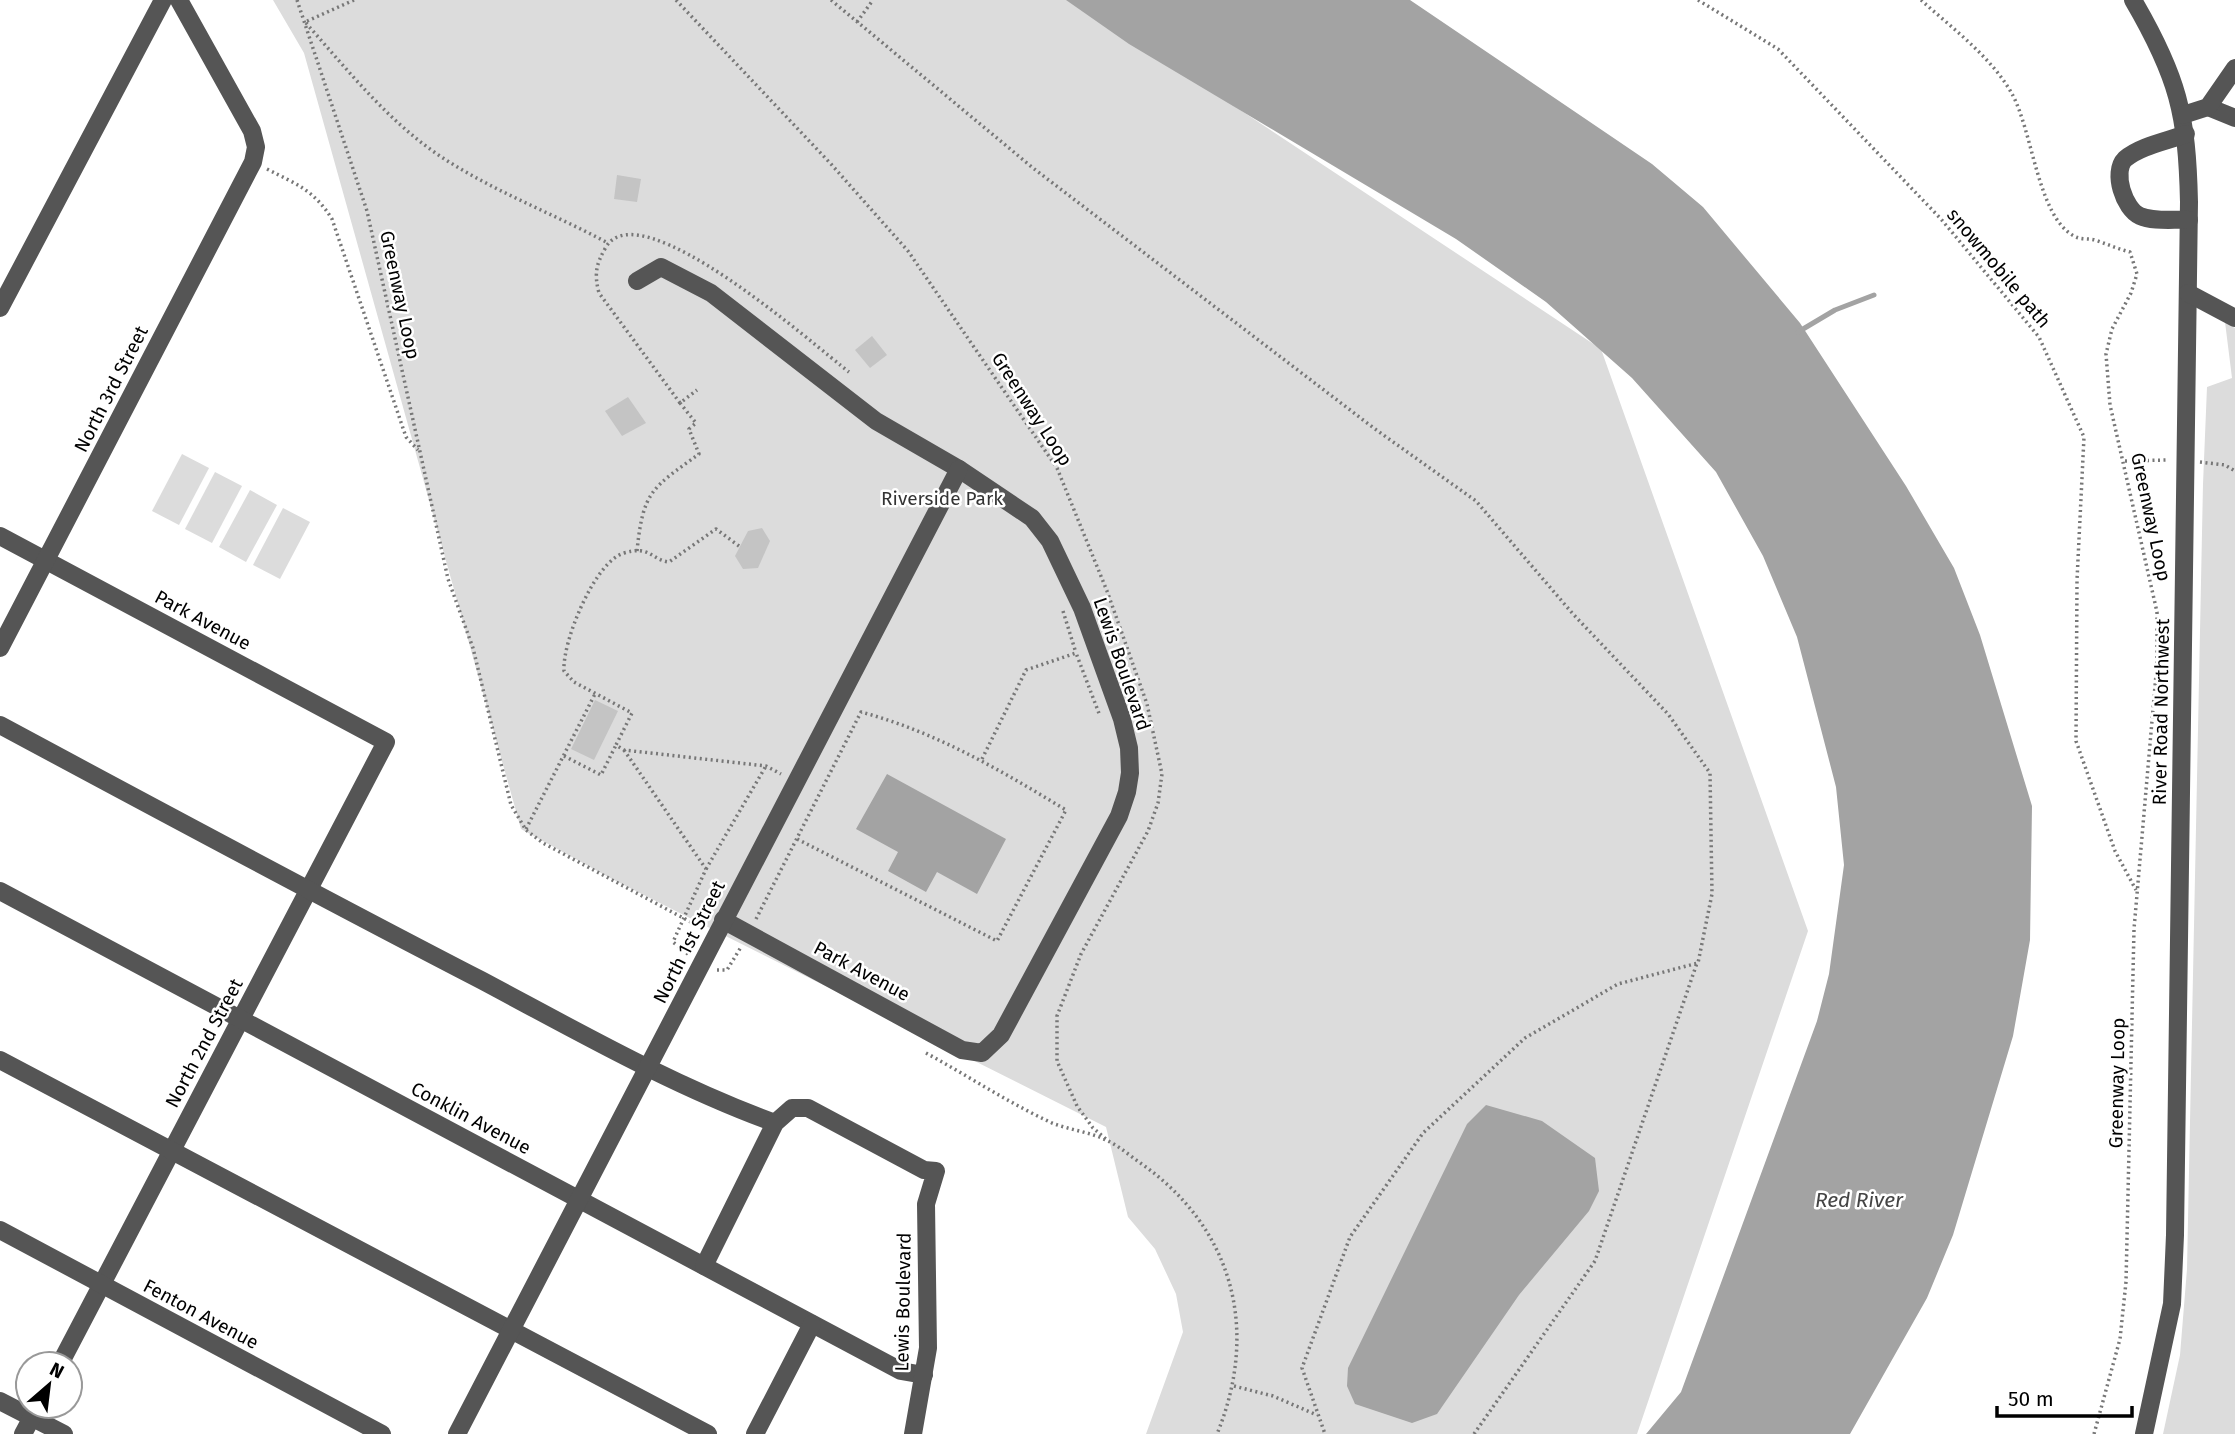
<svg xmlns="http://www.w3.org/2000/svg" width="2235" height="1434" viewBox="0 0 2235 1434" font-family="'Fira Sans',sans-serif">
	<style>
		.green { fill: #dcdcdc }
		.water { fill: #a3a3a3 }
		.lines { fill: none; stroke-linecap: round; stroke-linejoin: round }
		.stream { stroke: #a3a3a3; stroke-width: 5 }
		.building { fill: #c4c4c4 }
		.path { stroke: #777; stroke-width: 3.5; stroke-dasharray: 2 3.5; stroke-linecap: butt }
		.minor { stroke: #555; stroke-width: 18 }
		.labels { text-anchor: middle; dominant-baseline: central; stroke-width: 5; stroke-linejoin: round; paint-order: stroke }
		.street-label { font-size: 19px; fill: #000; stroke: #fff }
		.park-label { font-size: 19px; fill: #333; stroke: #fff }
		.water-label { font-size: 21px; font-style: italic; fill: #444; stroke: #fff }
	</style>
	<rect width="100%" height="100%" fill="#fff"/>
	<g class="green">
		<polygon points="273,0 1074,0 1601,349 1808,931 1637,1434 1146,1434 1183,1332 1176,1294 1155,1249 1128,1217 1106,1127 612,879 521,829 304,53"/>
		<polygon points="2225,322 2235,328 2235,1434 2163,1434 2180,1355 2187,1269 2203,484 2207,387 2232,378"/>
		<polygon points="182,454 209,468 179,525 152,511"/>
		<polygon points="215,472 242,486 212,543 185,529"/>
		<polygon points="250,490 277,505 246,562 219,547"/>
		<polygon points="283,508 310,522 280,579 253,565"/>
	</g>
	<g class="water">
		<polygon points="1066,0 1410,0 1652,164 1703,207 1800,323 1906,486 1954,568 1980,635 2032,806 2030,940 2013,1036 1953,1235 1927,1298 1850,1434 1646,1434 1681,1392 1817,1021 1829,974 1844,865 1836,787 1797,637 1763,556 1716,472 1632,378 1546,302 1456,239 1129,44"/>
		<polygon points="887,774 1006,839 977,894 937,872 926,892 888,871 898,852 856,829"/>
		<polygon points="1486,1105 1542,1121 1595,1158 1599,1191 1589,1211 1519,1295 1437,1414 1412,1423 1355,1404 1347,1386 1348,1368 1467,1124"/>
	</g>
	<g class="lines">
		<polyline class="stream" points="1798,332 1835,310 1874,295"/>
	</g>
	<g class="building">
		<polygon points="617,175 641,179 637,202 614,199"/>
		<polygon points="872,336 887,355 870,368 855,350"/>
		<polygon points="628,397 646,423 622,436 605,411"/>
		<polygon points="762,528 770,541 758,568 743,569 735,556 748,531"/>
		<polygon points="595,700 618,711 594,760 571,749"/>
	</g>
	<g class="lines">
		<g class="path">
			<polyline points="297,0 367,211 448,579 473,648 511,805 526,830 543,843 702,928"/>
			<path d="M354 0 305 22C346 68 386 119 437 154 490 190 552 213 608 243"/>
			<polyline points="676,0 831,164 908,251 1057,468 1107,591 1147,704 1162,774 1158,803 1148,831 1081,954 1057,1016 1057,1061 1077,1106 1093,1128 1106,1139"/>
			<polyline points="831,0 1033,168 1375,429 1476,501 1573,614 1668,714 1710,773 1712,894 1698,963 1618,984 1525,1038 1423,1133 1350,1237 1302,1368 1325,1434"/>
			<polyline points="1698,0 1778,49 1941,219 2039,337 2084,437 2077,580 2076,741 2115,851 2136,890"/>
			<path d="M1921 0C1952 28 1990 56 2011 92 2033 130 2037 216 2074 236 2081 240 2088 238 2095 240 2107 244 2118 249 2130 252L2137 274 2131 293 2112 329 2106 354 2110 405 2157 612V663L2134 929 2126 1282 2120 1339 2094 1434"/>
			<polyline points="857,22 873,0"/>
			<path d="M267 169C296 184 314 190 332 219L406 437 418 450"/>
			<path d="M680 403 599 293C594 274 596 264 606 247 640 190 815 346 849 372"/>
			<polyline points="2125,461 2168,460"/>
			<polyline points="2200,462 2225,465 2235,471"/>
			<path d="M739 546 716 529 669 562C651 560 651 545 624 553 595 561 562 642 564 671L574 682 632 713 616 745 624 750 766 766 781 774"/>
			<path d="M637 551C643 491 652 488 699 454L689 429 696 423 680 403 697 390"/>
			<polyline points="1063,611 1076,653"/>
			<polyline points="624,750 706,869 673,942 689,955"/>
			<polyline points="564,756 601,775 616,745"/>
			<polyline points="982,759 1026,670 1076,653 1100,716"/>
			<polyline points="526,829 595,694"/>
			<polyline points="706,869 766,766"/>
			<path d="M756 919 861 712C936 732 1000 770 1066 810L997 941 797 839"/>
			<polyline points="717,970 727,970 741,947"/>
			<path d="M926 1053C968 1076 1009 1103 1052 1123 1070 1130 1091 1132 1108 1141 1119 1146 1129 1155 1139 1162 1233 1227 1260 1329 1217 1434"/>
			<polyline points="1234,1386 1273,1396 1317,1415"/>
			<polyline points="1474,1434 1595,1261 1697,963"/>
		</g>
		<g class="minor">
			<path d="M2133 0C2178 77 2187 114 2189 202L2175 1235 2172 1304 2144 1434"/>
			<polyline points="2208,107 2235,118"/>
			<polyline points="2183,115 2208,107 2235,68"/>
			<path d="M2186 134C2167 141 2140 146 2125 159 2112 172 2124 209 2140 216 2153 222 2175 219 2189 220"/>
			<polyline points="637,281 661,267 711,293 876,421 959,469 1032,518 1050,541 1082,608 1122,719 1129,748 1130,773 1127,792 1119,816 1001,1035 982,1053 962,1050 723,920"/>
			<polyline points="2188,293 2235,318"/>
			<polyline points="0,308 163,0"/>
			<polyline points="0,536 386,742 60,1364"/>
			<polyline points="0,648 253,162 256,147 252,131 179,0"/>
			<path d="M0 725C160 811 320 897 481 980 577 1031 673 1086 775 1123"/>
			<polyline points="0,891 901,1371 924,1375"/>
			<polyline points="0,1060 708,1434"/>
			<polyline points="0,1230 382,1434"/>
			<polyline points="704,1266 775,1123 792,1108 808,1108 924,1170 936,1171 926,1204 928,1348 913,1434"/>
			<polyline points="0,1401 64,1434"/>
			<polyline points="23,1434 38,1406"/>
			<polyline points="457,1434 959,469"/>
			<polyline points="755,1434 812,1324"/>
		</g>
	</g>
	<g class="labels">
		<g class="street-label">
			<text transform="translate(1999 268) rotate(50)">snowmobile path</text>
			<text transform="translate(400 295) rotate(78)">Greenway Loop</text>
			<text transform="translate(111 389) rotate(-63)">North 3rd Street</text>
			<text transform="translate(1032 409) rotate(57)">Greenway Loop</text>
			<text transform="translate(2151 517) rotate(78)">Greenway Loop</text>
			<text transform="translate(203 620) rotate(28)">Park Avenue</text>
			<text transform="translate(1122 664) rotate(71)">Lewis Boulevard</text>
			<text transform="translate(2161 712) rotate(-89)">River Road Northwest</text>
			<text transform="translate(689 942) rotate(-63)">North 1st Street</text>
			<text transform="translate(862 971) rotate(28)">Park Avenue</text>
			<text transform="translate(204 1043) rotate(-62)">North 2nd Street</text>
			<text transform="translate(2117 1083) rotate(-89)">Greenway Loop</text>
			<text transform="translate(471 1118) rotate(28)">Conklin Avenue</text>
			<text transform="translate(903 1302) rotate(-89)">Lewis Boulevard</text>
			<text transform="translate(201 1314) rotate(28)">Fenton Avenue</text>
		</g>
		<g class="park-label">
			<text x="942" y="498">Riverside Park</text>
		</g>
		<g class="water-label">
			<text x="1859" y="1200">Red River</text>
		</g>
	</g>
	<g transform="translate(49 1385) rotate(28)"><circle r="33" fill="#ffffff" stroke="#999999" stroke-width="2"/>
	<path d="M0-5L12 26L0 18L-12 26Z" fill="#000000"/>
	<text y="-10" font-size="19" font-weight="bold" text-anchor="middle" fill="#000000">N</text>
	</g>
	<path d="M1997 1406v10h135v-10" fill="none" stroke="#000000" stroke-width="3.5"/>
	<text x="2008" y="1406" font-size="21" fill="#000000" stroke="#ffffff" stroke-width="5" paint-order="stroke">50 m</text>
</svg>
